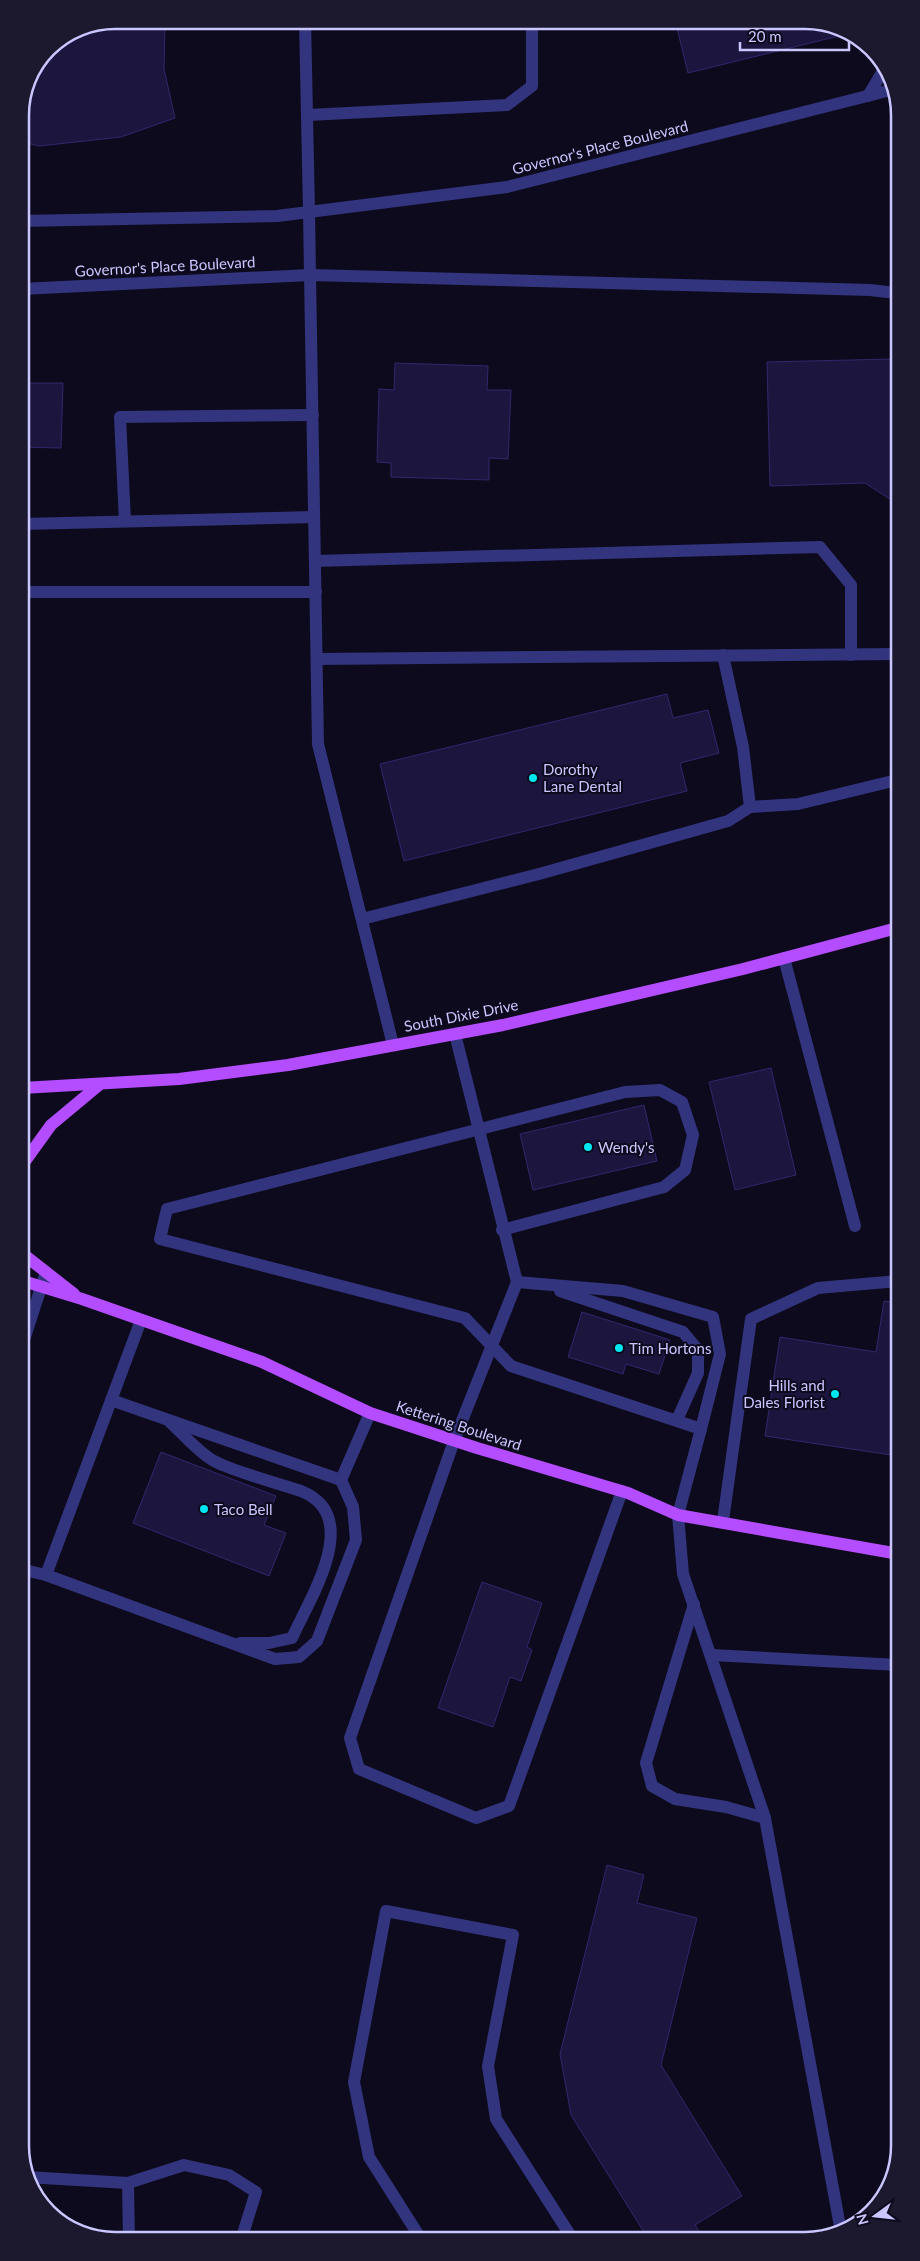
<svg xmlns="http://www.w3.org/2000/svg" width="920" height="2261" viewBox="0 0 920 2261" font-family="Lato,sans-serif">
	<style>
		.building { fill: #1c163f; stroke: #31276c }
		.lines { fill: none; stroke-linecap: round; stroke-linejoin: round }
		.lane { stroke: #33347e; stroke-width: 12 }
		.street { stroke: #33347e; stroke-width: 12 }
		.primary { stroke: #b34dff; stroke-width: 12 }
		.poi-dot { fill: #00e6f1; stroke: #0d0a1d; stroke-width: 2 }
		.labels { text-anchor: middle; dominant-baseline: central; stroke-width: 4; stroke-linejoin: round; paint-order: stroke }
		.street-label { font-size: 15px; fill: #cac6ff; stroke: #0d0a1d }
		.poi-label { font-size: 15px; fill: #cac6ff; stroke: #0d0a1d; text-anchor: start }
		.rim { fill: none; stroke: #cac6ff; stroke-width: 2.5 }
	</style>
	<rect width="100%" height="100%" fill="#0d0a1d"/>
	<g class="building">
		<polygon points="115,20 135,20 135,24 165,24 164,69 175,118 121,137 39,146 20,141 20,109 48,48 79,27"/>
		<polygon points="675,20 811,20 847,34 688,73"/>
		<polygon points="21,351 25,351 25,383 63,383 61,448 21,447"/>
		<polygon points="892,359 893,382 896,382 896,516 893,501 865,483 770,486 767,362"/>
		<polygon points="395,363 488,366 487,390 511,390 508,459 489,458 489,480 391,477 391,463 377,462 379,389 394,390"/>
		<polygon points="667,694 673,718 708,710 719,753 680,763 687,791 404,861 380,764"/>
		<polygon points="771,1068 796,1175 735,1190 709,1082"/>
		<polygon points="644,1105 657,1161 533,1190 520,1134"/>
		<polygon points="884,1301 898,1303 898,1456 765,1436 780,1337 876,1352"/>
		<polygon points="582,1312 670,1340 659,1374 626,1364 623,1374 568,1357"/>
		<polygon points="161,1452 276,1496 264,1525 286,1533 269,1576 133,1523"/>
		<polygon points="482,1582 542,1603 527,1647 532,1650 521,1681 510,1677 493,1727 438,1708"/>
		<polygon points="607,1865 644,1875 637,1903 697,1918 661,2065 742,2196 695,2225 703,2237 647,2237 571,2115 560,2054"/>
	</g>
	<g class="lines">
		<g class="lane">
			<polyline points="305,20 309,211"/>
			<polyline points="868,96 884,69"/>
			<polyline points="308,115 507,105 532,86 532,20"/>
			<polyline points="310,275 318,744 393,1045"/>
			<polyline points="125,521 120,417 313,415"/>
			<polyline points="21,524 314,517"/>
			<polyline points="315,561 820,547 851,585 851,655"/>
			<polyline points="21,592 316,592"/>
			<polyline points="317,659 896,654"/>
			<polyline points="750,807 798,804 897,780"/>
			<polyline points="362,919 539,874 728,821 750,807 743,747 723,655"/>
			<polyline points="784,958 855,1226"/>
			<polyline points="455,1034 517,1282 454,1441 350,1738 359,1769 476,1818 509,1806 622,1491"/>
			<polyline points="502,1230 664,1187 685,1170 693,1135 682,1102 660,1090 625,1092 167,1209 160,1239 465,1318 511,1366 701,1429 678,1515 683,1574 765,1818 841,2232"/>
			<polyline points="517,1282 623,1291 713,1317 720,1354 701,1429"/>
			<polyline points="560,1291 683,1332 698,1350 698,1373 677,1420"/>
			<polyline points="23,1343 46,1272"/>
			<polyline points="111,1400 341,1480"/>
			<path d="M168 1420C181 1432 199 1453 214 1461 237 1473 275 1482 301 1491 364 1516 310 1598 292 1638L269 1643H240"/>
			<polyline points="723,1521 751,1319 818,1288 898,1281"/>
			<polyline points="24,1570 46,1575 141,1320"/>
			<polyline points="46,1575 275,1659 299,1657 317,1641 356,1540 353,1507 341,1480 370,1413"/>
			<polyline points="694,1604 646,1763 652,1786 675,1799 726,1807 765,1818"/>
			<polyline points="712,1655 899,1665"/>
			<polyline points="26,2177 128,2183 184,2165 229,2175 256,2192 241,2240"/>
			<polyline points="128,2183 129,2241"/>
			<polyline points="421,2239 369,2157 354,2082 386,1911 513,1935 488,2066 496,2119 572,2238"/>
		</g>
		<g class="street">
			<polyline points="309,211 310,275"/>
			<polyline points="20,221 277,216 507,187 895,89"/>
			<polyline points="21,289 310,275 870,290 896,293"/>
		</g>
		<g class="primary">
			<polyline points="22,1088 179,1079 288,1065 503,1025 743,969 897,928"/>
			<polyline points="23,1164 51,1125 99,1085"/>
			<polyline points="23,1254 74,1294"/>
			<polyline points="23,1281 82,1299 262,1362 370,1413 477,1448 628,1493 678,1515 899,1554"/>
		</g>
	</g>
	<g class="poi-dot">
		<circle cx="533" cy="778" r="5"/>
		<circle cx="588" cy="1147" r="5"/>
		<circle cx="619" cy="1348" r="5"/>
		<circle cx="835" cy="1394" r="5"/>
		<circle cx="204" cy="1509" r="5"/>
	</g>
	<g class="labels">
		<g class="street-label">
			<text transform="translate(600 147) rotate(-14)">Governor's Place Boulevard</text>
			<text transform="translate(165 266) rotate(-3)">Governor's Place Boulevard</text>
			<text transform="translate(461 1015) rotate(-11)">South Dixie Drive</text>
			<text transform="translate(459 1425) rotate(18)">Kettering Boulevard</text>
		</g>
		<g class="poi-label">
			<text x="543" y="769">Dorothy<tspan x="543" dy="17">Lane Dental</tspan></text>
			<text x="598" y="1147">Wendy's</text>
			<text x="629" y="1348">Tim Hortons</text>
			<text x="825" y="1385" text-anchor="end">Hills and<tspan x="825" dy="17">Dales Florist</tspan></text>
			<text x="214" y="1509">Taco Bell</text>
		</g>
	</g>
	<path d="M0 0H920V2261H0ZM115 29H805A86 86 0 0 1 891 115V2146A86 86 0 0 1 805 2232H115A86 86 0 0 1 29 2146V115A86 86 0 0 1 115 29Z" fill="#1c192f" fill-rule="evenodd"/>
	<path class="rim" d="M115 29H805A86 86 0 0 1 891 115V2146A86 86 0 0 1 805 2232H115A86 86 0 0 1 29 2146V115A86 86 0 0 1 115 29Z"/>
	<g transform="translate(875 2216) rotate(255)" stroke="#0d0a1d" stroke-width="4" paint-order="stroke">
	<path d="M0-4L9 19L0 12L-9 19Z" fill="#cac6ff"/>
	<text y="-8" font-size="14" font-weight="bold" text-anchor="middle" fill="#cac6ff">N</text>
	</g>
	<path d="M740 42v8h109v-8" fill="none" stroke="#cac6ff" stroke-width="2.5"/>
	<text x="748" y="42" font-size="15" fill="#cac6ff" stroke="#0d0a1d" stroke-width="4" paint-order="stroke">20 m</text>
</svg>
